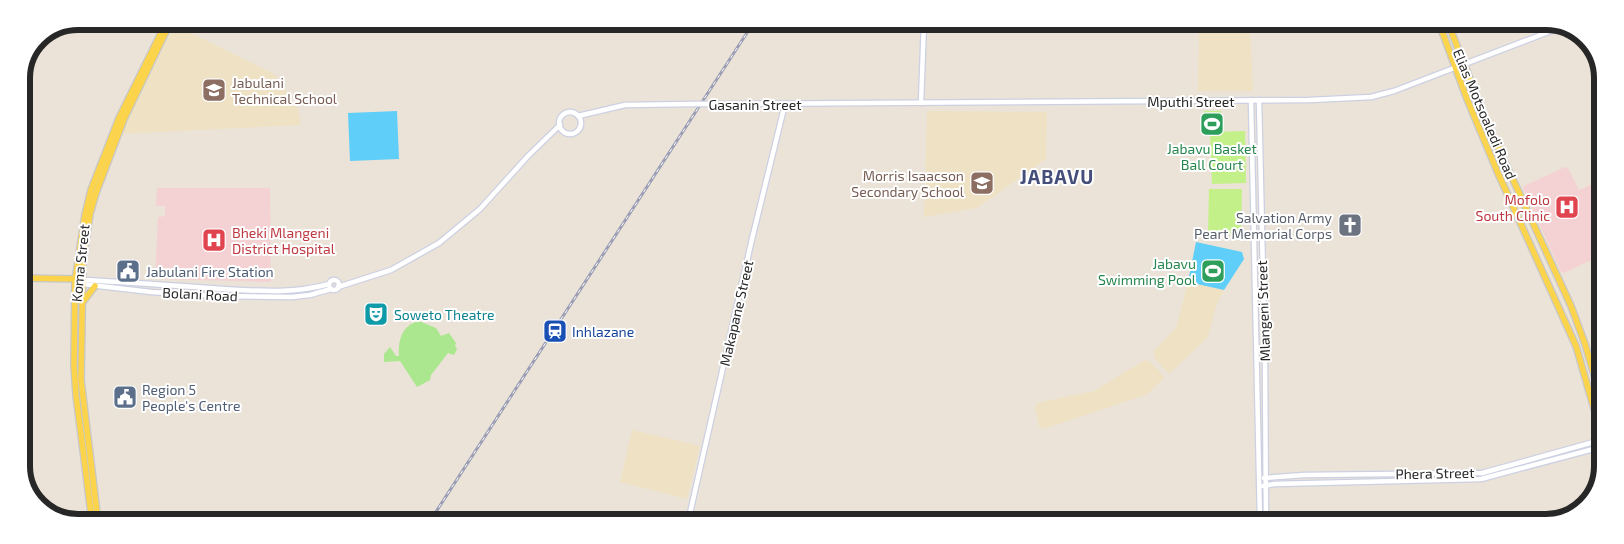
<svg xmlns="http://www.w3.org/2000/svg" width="1624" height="544" viewBox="0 0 1624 544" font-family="'Exo 2',sans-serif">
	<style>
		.education { fill: #efe2c4 }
		.medical { fill: #f4d2d4 }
		.green { fill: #abe78e }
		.pitch { fill: #c3f088 }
		.water { fill: #5fcef8 }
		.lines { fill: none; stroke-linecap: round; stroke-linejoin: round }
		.minor-casing { stroke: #ccd0e2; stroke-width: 7 }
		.major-casing { stroke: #c7c7c7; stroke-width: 8 }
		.minor { stroke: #fff; stroke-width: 4.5 }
		.major { stroke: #fcd44c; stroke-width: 5.5 }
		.rail-casing { stroke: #9a9db3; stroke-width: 3 }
		.rail { stroke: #fff; stroke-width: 1; stroke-dasharray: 4; stroke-linecap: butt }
		.minor-bridge-casing { stroke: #ccd0e2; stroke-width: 7; stroke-linecap: butt }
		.minor-bridge { stroke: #fff; stroke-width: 4.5 }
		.labels { text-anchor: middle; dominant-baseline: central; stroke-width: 4; stroke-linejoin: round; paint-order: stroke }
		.education-label { font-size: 14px; fill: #785e54; stroke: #fff; text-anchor: start }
		.street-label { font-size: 14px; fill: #272727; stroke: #fff }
		.leisure-label { font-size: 14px; fill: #27864d; stroke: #fff }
		.health-label { font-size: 14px; fill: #be3a42; stroke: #fff; text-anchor: end }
		.worship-label { font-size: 14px; fill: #5b616d; stroke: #fff; text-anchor: end }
		.service-label { font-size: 14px; fill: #4e5e75; stroke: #fff; text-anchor: start }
		.culture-label { font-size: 14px; fill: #0d838f; stroke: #fff; text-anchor: start }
		.transit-label { font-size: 14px; fill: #164399; stroke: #fff; text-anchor: start }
		.district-label { font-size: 19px; font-weight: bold; letter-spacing: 1px; fill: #454e7b; stroke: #fff }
		.rim { fill: none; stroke: #272727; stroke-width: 6 }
	</style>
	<rect width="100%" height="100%" fill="#ebe3d7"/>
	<g class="education">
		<polygon points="1199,23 1250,23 1253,91 1198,91"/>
		<polygon points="181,28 274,74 298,108 301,125 121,134 127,120 171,32"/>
		<polygon points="927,111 1047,112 1046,159 977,208 924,217"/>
		<polygon points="1188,282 1224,290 1216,306 1208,337 1169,374 1154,357 1154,351 1176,328"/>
		<polygon points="1145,360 1149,361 1160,372 1164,378 1148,394 1044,429 1039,426 1035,408 1037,403 1094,391"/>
		<polygon points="632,430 700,446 687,499 620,482"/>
	</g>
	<g class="medical">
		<polygon points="1565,167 1568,168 1579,190 1597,182 1602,183 1602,224 1596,227 1602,241 1602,255 1564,273 1561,272 1523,189 1524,186"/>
		<polygon points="157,188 270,188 271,282 155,279 158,217 165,216 165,206 156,206"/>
	</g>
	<path class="green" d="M419 321 436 328 441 336 449 333 456 343 455 346 457 349 454 355 448 353 431 375 430 380 417 387 400 361 384 362V354L390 347 396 356H399C398 340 402 325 419 321Z"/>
	<g class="pitch">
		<polygon points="1204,111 1221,111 1221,128 1203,128"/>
		<polygon points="1245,131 1246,183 1212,184 1210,132"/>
		<polygon points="1209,189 1242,189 1241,235 1208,234"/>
	</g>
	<g class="water">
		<polygon points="397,111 399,159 350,161 348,113"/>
		<polygon points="1196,242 1242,252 1244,259 1224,290 1188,282"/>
	</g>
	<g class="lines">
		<g class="minor-casing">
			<g id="minor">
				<polyline points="1251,100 1260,522"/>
				<polyline points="1259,100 1265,363 1266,522"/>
				<polyline points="921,103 924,22"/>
				<polyline points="712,104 1310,100 1371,97 1394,91 1564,26"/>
				<circle cx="570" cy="123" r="11"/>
				<polyline points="578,116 625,105 694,104"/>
				<path d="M82 280C129 282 175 286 223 289 258 291 294 294 329 284"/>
				<circle cx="334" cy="285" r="5"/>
				<polyline points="82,284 151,292 216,296 292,297 310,295 331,289"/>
				<polyline points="338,287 391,270 439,243 480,209 528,156 560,125"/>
				<polyline points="1264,478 1304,475 1482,473 1601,440"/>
				<polyline points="1263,486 1274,484 1481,479 1601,447"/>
				<polyline points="688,522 752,239 785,104"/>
			</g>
		</g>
		<g class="major-casing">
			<g id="major">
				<polyline points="1439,23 1467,99 1497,171 1576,346 1601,433"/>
				<polyline points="1448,23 1488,125 1571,306 1585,344 1601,398"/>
				<polyline points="21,278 79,279"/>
				<polyline points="82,303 95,286"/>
				<polyline points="92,521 76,395 74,366 75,281 85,215 91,190 119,118 167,21"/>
				<polyline points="98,521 81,380 83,260 90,214 96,193 124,119 171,21"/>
			</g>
		</g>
		<use href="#minor" class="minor"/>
		<use href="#major" class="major"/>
		<g class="rail-casing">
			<polyline id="rail" points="430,521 754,22"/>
		</g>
		<use href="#rail" class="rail"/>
		<g class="minor-bridge-casing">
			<polyline id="minor-bridge" points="694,104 712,104"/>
		</g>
		<use href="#minor-bridge" class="minor-bridge"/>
	</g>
	<defs>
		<g id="school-square" transform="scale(1.25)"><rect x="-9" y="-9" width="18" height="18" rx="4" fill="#8d6e63" stroke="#fff"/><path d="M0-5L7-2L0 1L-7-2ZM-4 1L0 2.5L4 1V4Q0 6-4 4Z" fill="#fff"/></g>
		<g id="stadium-square" transform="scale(1.25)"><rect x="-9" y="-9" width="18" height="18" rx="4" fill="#2e9e5b" stroke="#fff"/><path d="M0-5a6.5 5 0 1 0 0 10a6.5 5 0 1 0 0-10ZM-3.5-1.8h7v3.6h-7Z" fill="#fff"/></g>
		<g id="hospital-square" transform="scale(1.25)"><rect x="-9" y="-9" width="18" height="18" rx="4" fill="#e0444e" stroke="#fff"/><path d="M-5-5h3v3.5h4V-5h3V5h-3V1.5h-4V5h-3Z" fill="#fff"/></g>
		<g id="church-square" transform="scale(1.25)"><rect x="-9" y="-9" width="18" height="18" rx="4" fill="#6b7280" stroke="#fff"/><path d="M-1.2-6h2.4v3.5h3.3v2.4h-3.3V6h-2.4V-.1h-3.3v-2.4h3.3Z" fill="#fff"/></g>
		<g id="civic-square" transform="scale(1.25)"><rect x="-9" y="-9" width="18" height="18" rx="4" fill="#5c6f8a" stroke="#fff"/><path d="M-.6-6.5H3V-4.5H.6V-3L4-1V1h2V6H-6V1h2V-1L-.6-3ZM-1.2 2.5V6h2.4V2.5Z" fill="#fff"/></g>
		<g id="theatre-square" transform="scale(1.25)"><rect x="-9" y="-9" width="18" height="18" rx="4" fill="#0f9aa8" stroke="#fff"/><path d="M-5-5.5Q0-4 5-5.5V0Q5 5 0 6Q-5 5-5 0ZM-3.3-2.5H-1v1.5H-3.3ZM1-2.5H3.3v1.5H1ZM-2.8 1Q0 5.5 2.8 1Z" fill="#fff"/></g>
		<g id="station-square" transform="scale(1.25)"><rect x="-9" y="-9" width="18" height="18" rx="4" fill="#1a4fb4" stroke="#fff"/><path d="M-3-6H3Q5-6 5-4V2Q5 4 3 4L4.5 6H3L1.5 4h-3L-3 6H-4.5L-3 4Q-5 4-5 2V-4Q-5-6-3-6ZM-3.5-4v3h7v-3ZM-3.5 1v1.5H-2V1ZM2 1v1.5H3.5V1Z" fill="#fff"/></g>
	</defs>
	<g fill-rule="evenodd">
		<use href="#school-square" x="214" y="90"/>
		<use href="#stadium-square" x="1212" y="124"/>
		<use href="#school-square" x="982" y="183"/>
		<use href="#hospital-square" x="1567" y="207"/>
		<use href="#church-square" x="1350" y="225"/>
		<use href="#hospital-square" x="214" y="240"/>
		<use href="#civic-square" x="128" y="271"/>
		<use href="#stadium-square" x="1213" y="271"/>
		<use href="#theatre-square" x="376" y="314"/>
		<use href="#station-square" x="555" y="331"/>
		<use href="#civic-square" x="125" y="397"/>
	</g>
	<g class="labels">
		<g class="education-label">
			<text x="232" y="82">Jabulani<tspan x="232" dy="16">Technical School</tspan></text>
			<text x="964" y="175" text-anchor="end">Morris Isaacson<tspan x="964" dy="16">Secondary School</tspan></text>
		</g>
		<g class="street-label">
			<text x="1191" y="101">Mputhi Street</text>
			<text x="755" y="104">Gasanin Street</text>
			<text transform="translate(1485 114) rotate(67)">Elias Motsoaledi Road</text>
			<text transform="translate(80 263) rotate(-84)">Koma Street</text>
			<text transform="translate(200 294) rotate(3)">Bolani Road</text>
			<text transform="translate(1263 311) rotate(-92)">Mlangeni Street</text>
			<text transform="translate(736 313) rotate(-77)">Makapane Street</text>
			<text transform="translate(1435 473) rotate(-1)">Phera Street</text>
		</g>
		<g class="leisure-label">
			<text x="1212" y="148">Jabavu Basket<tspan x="1212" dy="16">Ball Court</tspan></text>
			<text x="1196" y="263" text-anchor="end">Jabavu<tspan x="1196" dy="16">Swimming Pool</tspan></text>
		</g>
		<g class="health-label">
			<text x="1550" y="199">Mofolo<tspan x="1550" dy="16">South Clinic</tspan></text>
			<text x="232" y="232" text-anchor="start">Bheki Mlangeni<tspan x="232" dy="16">District Hospital</tspan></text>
		</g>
		<g class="worship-label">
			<text x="1332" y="217">Salvation Army<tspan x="1332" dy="16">Peart Memorial Corps</tspan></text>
		</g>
		<g class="service-label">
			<text x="146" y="271">Jabulani Fire Station</text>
			<text x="142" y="389">Region 5<tspan x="142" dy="16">People's Centre</tspan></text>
		</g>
		<g class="culture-label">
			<text x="394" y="314">Soweto Theatre</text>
		</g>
		<g class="transit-label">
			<text x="572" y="331">Inhlazane</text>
		</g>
		<g class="district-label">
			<text x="1057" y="176">JABAVU</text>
		</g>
	</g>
	<path d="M0 0H1624V544H0ZM78 30H1546A48 48 0 0 1 1594 78V466A48 48 0 0 1 1546 514H78A48 48 0 0 1 30 466V78A48 48 0 0 1 78 30Z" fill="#fff" fill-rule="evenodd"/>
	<path class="rim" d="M78 30H1546A48 48 0 0 1 1594 78V466A48 48 0 0 1 1546 514H78A48 48 0 0 1 30 466V78A48 48 0 0 1 78 30Z"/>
</svg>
